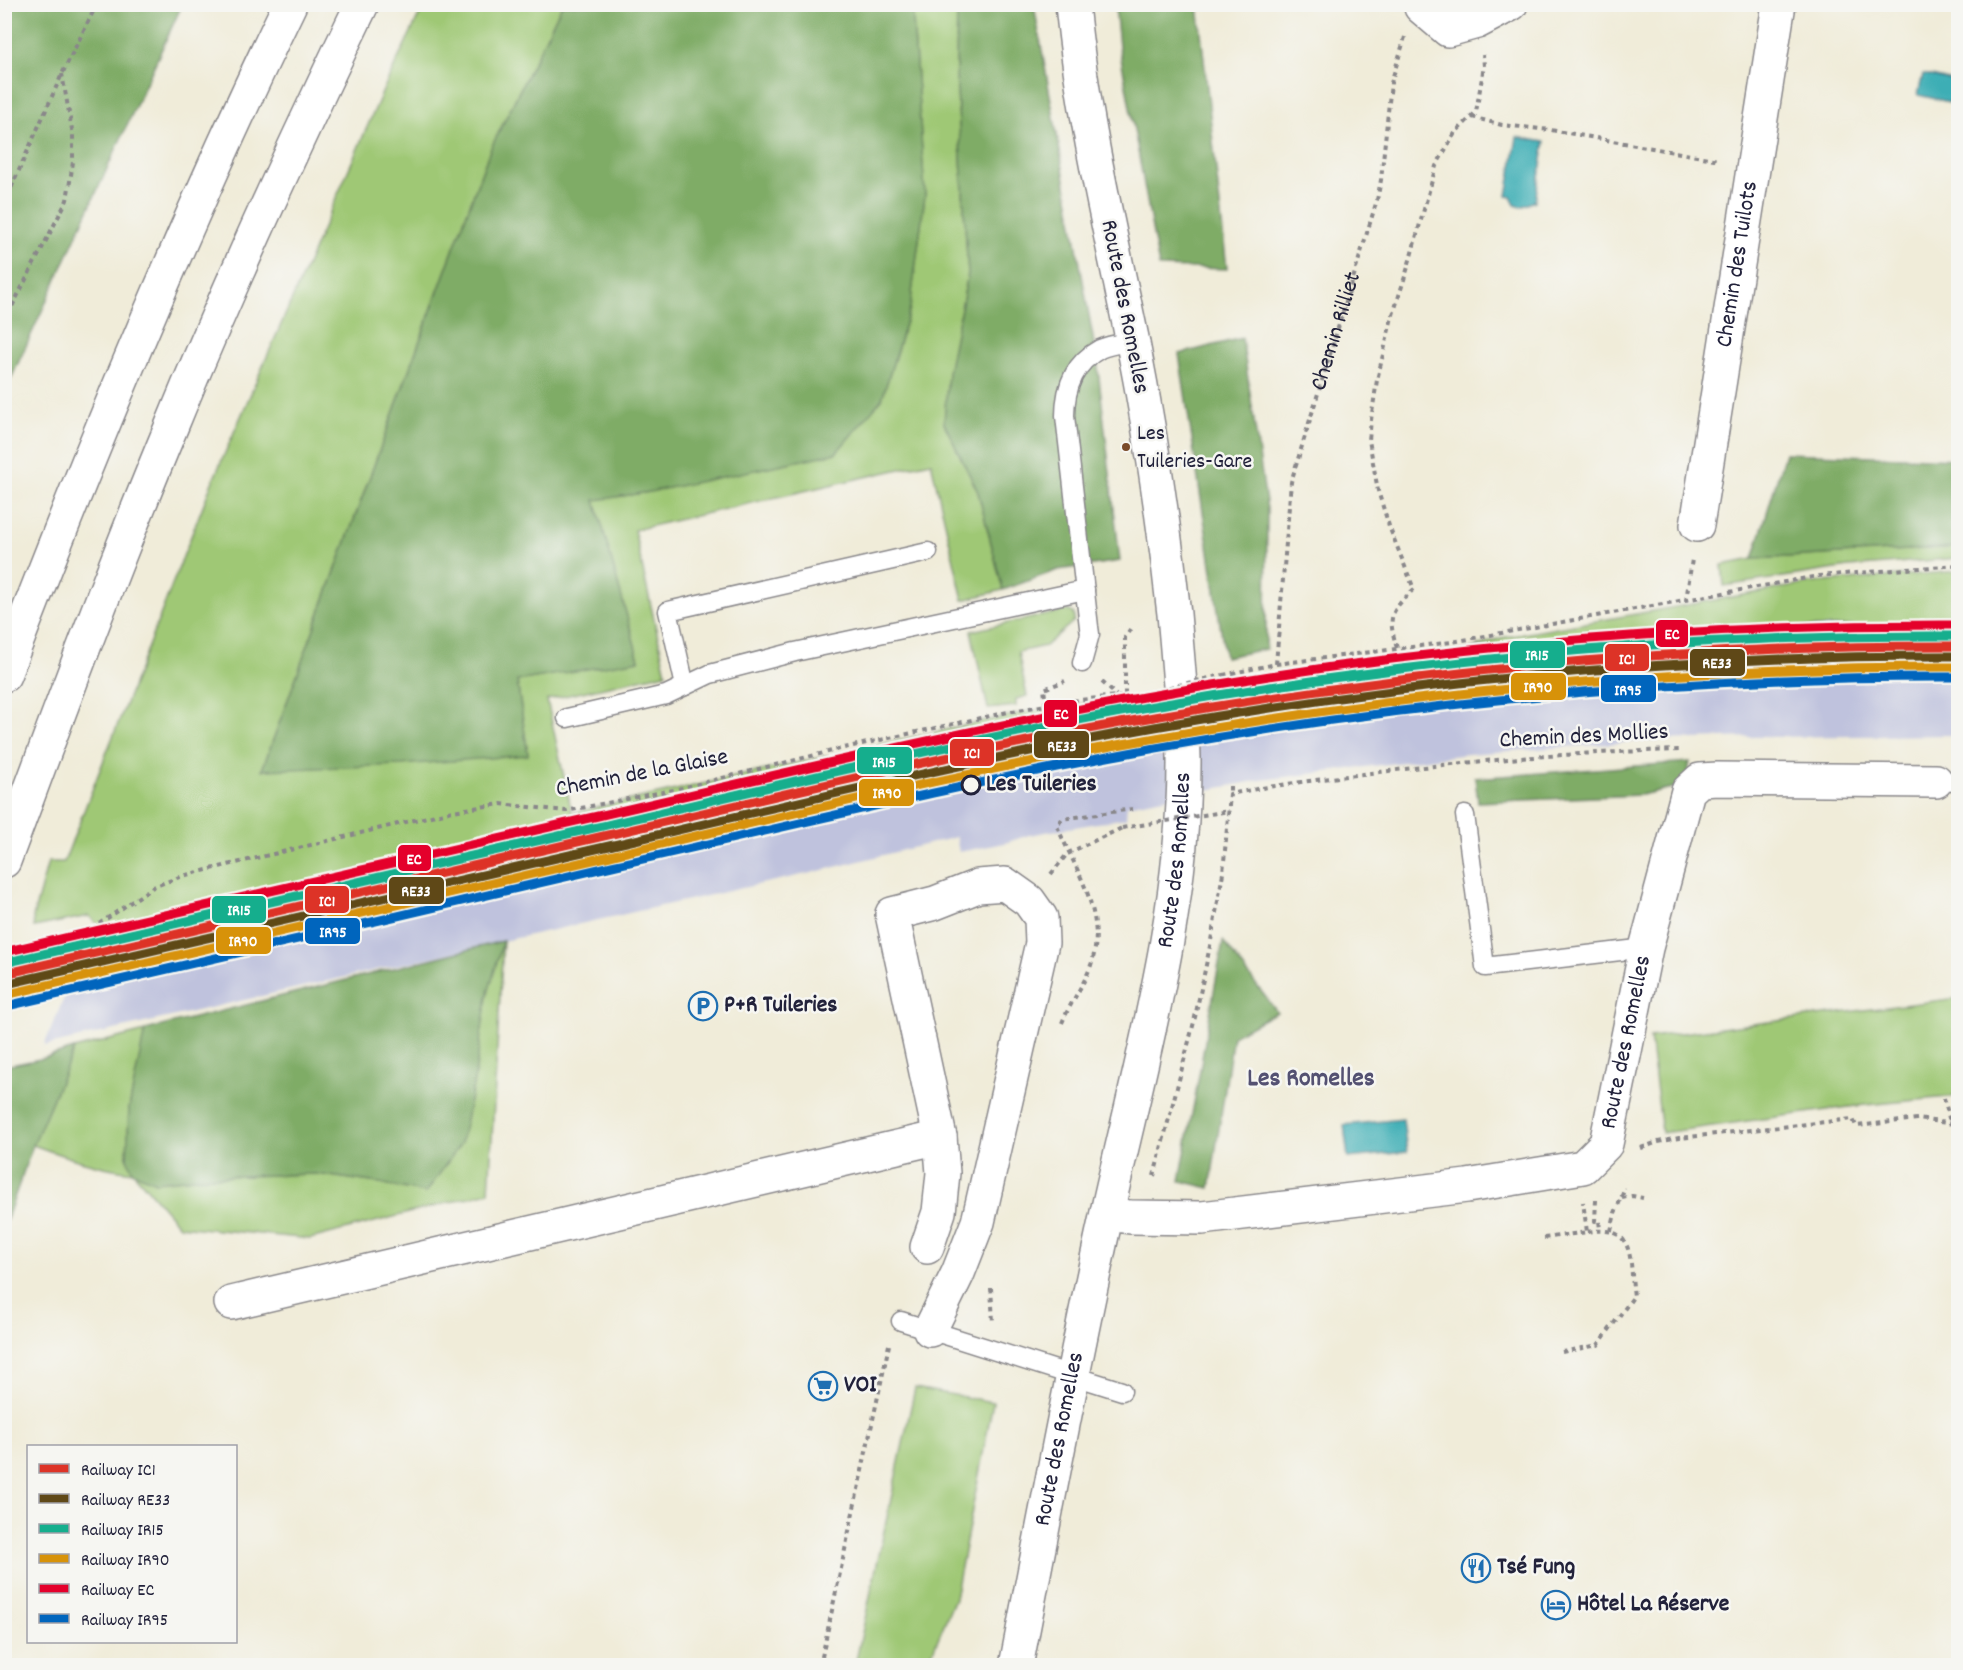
<svg xmlns="http://www.w3.org/2000/svg" width="1963" height="1670" viewBox="0 0 1963 1670" font-family="Dekko,sans-serif">
	<style>
		.industrial { fill: #bfc2dd }
		.green { fill: #9fc874; stroke: #607558; stroke-width: 1.5; fill-rule: evenodd }
		.forest { fill: #7fac66; stroke: #506750; stroke-width: 1.5 }
		.water { fill: #3daeb5; stroke: #306878; stroke-width: 1.5 }
		.lines { fill: none; stroke-linecap: round; stroke-linejoin: round }
		.service-casing { stroke: #89878a; stroke-width: 21 }
		.minor-casing { stroke: #89878a; stroke-width: 36 }
		.primary-casing { stroke: #89878a; stroke-width: 36 }
		.motorway-casing { stroke: #89878a; stroke-width: 36 }
		.path { stroke: #89878a; stroke-width: 4; stroke-dasharray: 4.5 4.5; stroke-linecap: butt }
		.service { stroke: #fff; stroke-width: 18 }
		.minor { stroke: #fff; stroke-width: 33 }
		.primary { stroke: #fff; stroke-width: 33 }
		.motorway { stroke: #fff; stroke-width: 33 }
		.path-bridge { stroke: #89878a; stroke-width: 4; stroke-dasharray: 4.5 4.5; stroke-linecap: butt }
		.rail-1-casing { stroke: #f6f6f2; stroke-width: 14 }
		.rail-2-casing { stroke: #f6f6f2; stroke-width: 14 }
		.rail-3-casing { stroke: #f6f6f2; stroke-width: 14 }
		.rail-4-casing { stroke: #f6f6f2; stroke-width: 14 }
		.rail-5-casing { stroke: #f6f6f2; stroke-width: 14 }
		.rail-6-casing { stroke: #f6f6f2; stroke-width: 14 }
		.rail-1 { stroke: #dd3327; stroke-width: 9 }
		.rail-2 { stroke: #5f4817; stroke-width: 9 }
		.rail-3 { stroke: #15ae8d; stroke-width: 9 }
		.rail-4 { stroke: #d79209; stroke-width: 9 }
		.rail-5 { stroke: #e4002b; stroke-width: 9 }
		.rail-6 { stroke: #0065bd; stroke-width: 9 }
		.bus-dot { fill: #7a4b2a; stroke: #f6f6f2; stroke-width: 2 }
		.stop-dot { fill: #f6f6f2; stroke: #22223b; stroke-width: 3 }
		.labels { text-anchor: middle; dominant-baseline: central; stroke-width: 5; stroke-linejoin: round; paint-order: stroke }
		.bus-label { font-size: 22px; fill: #22223b; stroke: #f6f6f2; text-anchor: start }
		.street-label { font-size: 24px; fill: #22223b; stroke: #f6f6f2 }
		.stop-label { font-size: 24px; font-weight: bold; fill: #22223b; stroke: #f6f6f2; text-anchor: start }
		.poi-label { font-size: 24px; font-weight: bold; fill: #22223b; stroke: #f6f6f2; text-anchor: start }
		.neighbourhood-label { font-size: 26px; font-weight: bold; fill: #545172; stroke: #f6f6f2 }
		.line-badge { stroke: #f6f6f2; stroke-width: 2 }
		.badge-label { font-size: 16px; text-anchor: middle; font-weight: bold; fill: #fff }
	</style>
	<rect width="100%" height="100%" fill="#f6f6f2"/>
	<filter id="ink" filterUnits="userSpaceOnUse"><feTurbulence type="fractalNoise" baseFrequency=".0167" numOctaves="2"/><feDisplacementMap in="SourceGraphic" scale="12" xChannelSelector="R" yChannelSelector="G"/><feConvolveMatrix kernelMatrix="1 2 1 2 8 2 1 2 1" color-interpolation-filters="sRGB"/></filter>
	<filter id="wash" filterUnits="userSpaceOnUse"><feTurbulence type="fractalNoise" baseFrequency=".008" numOctaves="4" result="noise"/><feDisplacementMap in="SourceGraphic" scale="24" xChannelSelector="R" yChannelSelector="G"/><feGaussianBlur stdDeviation="1.35" result="paint"/><feColorMatrix in="noise" values="0 0 0 0 0 0 0 0 0 0 0 0 0 0 0 0 0 1.4 0 .05"/><feComposite in="paint" operator="in"/></filter>
	<g filter="url(#wash)">
		<rect width="100%" height="100%" fill="#f0ecd9"/>
		<polygon class="industrial" points="1958,609 1958,735 1754,737 1661,740 1468,754 1261,780 1127,805 1126,818 1029,835 1005,843 959,852 956,837 811,873 503,941 44,1046 89,938 149,895 549,818 1105,702 1121,705 1218,683 1326,666 1559,639"/>
		<g class="green">
			<path d="M424 5H562L490 150 262 770 528 754 517 681 639 660 594 500 650 492 882 399 910 308 925 195 912 5H957L956 74 968 274 948 373 944 423 978 492 1003 590 963 600 931 462 634 530 666 673 547 700 572 813 1021 713C1049 708 1093 697 1121 705L995 728 697 795 573 819 104 931 89 916 34 927 33 917 48 862H64L211 485 385 86Z"/>
			<polygon points="1958,547 1958,558 1849,567 1724,586 1722,565 1753,559"/>
			<path d="M1958 571V623C1795 627 1632 631 1470 649L1500 638 1811 583Z"/>
			<polygon points="1064,611 1070,611 1074,614 1074,621 1045,646 1018,652 1027,696 1016,699 1016,706 988,709 971,631"/>
			<path d="M503 941 489 1192 310 1239 179 1226 133 1172C98 1168 66 1157 33 1145L74 1049ZM486 998 474 1081 461 1143 426 1193 379 1183 316 1174 203 1177 155 1182 127 1159 129 1108 139 1061Z"/>
			<polygon points="1958,998 1958,1096 1856,1106 1662,1133 1650,1037"/>
			<polygon points="915,1388 993,1402 955,1598 927,1665 855,1665"/>
		</g>
		<g class="forest">
			<polygon points="5,4 182,5 5,392 4,5"/>
			<polygon points="562,5 912,5 925,195 910,308 882,399 836,453 650,492 595,500 639,660 517,681 528,755 401,765 262,770 490,150"/>
			<polygon points="957,5 1034,5 1097,360 1120,561 1058,570 1003,590 978,492 944,423 948,373 968,274 956,74"/>
			<polygon points="1115,5 1198,5 1227,269 1159,267 1119,47"/>
			<polygon points="1242,338 1267,509 1266,649 1225,657 1179,354"/>
			<polygon points="1785,453 1958,459 1958,547 1753,559"/>
			<polygon points="1690,762 1685,785 1641,795 1478,802 1475,778"/>
			<polygon points="503,941 487,997 474,1081 461,1143 426,1193 379,1183 316,1174 203,1177 155,1182 133,1172 127,1159 129,1108 145,1030"/>
			<polygon points="1223,941 1277,1012 1233,1036 1210,1188 1180,1181"/>
			<polygon points="74,1049 33,1145 5,1224 5,1066 40,1059"/>
		</g>
		<g class="water">
			<polygon points="1923,74 1958,82 1958,104 1918,95"/>
			<polygon points="1517,137 1545,142 1535,201 1521,207 1515,205 1511,197 1507,196"/>
			<polygon points="1403,1119 1407,1152 1348,1158 1344,1125"/>
		</g>
	</g>
	<g filter="url(#ink)">
		<g class="lines">
			<g class="service-casing">
				<g id="service">
					<path d="M1082 663 1090 634 1089 627 1065 416C1065 388 1074 363 1100 349 1109 345 1122 343 1132 341"/>
					<polyline points="685,686 668,611 928,552"/>
					<polyline points="567,718 666,695 710,674 795,652 1085,590"/>
					<polyline points="1936,781 1958,782"/>
					<polyline points="1465,815 1485,967 1646,948"/>
					<polyline points="901,1321 1122,1391"/>
				</g>
			</g>
			<g class="minor-casing">
				<g id="minor">
					<polyline points="1421,4 1421,7 1448,30 1477,22 1511,4"/>
					<path id="s2" d="M1697 525 1779 4"/>
					<path id="s3" d="M1107 1214 1130 1217 1202 1218 1467 1186 1583 1167 1606 1144 1646 948 1688 791 1700 780 1718 779 1936 781"/>
					<polyline points="927,1247 939,1212 943,1173 940,1137 892,914 935,903 978,886 1005,884 1029,901 1041,918 1042,943 978,1222 958,1273 930,1330"/>
					<polyline points="231,1303 940,1137"/>
				</g>
			</g>
			<g class="primary-casing">
				<g id="primary">
					<path id="s4" d="M1016 1666C1046 1513 1074 1360 1108 1208 1141 1060 1185 911 1184 758 1183 710 1178 662 1174 614 1164 522 1150 429 1132 338 1109 227 1083 117 1072 4"/>
				</g>
			</g>
			<g class="motorway-casing">
				<g id="motorway">
					<path d="M4 675C91 448 184 223 290 4"/>
					<path d="M4 861C58 715 112 569 172 425 230 283 295 143 362 4"/>
				</g>
			</g>
			<g class="path">
				<polyline points="1472,117 1502,125 1551,130 1719,160"/>
				<polyline points="4,204 62,74 97,4"/>
				<polyline points="4,322 67,200 73,162 73,135 62,74"/>
				<polyline points="1686,601 1692,559"/>
				<path d="M1397 648C1387 616 1390 612 1414 589L1390 529 1378 491 1369 440 1371 420 1377 380 1391 321 1408 267 1436 166 1455 133 1476 112 1484 66 1483 55"/>
				<path id="s1" d="M1276 664 1291 482 1377 200 1381 180 1391 83 1405 37"/>
				<polyline points="1223,675 1276,664 1452,642 1818,576 1958,565"/>
				<polyline points="1102,682 1116,695"/>
				<polyline points="1046,705 1044,689 1065,681"/>
				<polyline points="1230,786 1230,794"/>
				<polyline points="1051,874 1068,853 1122,828"/>
				<polyline points="4,949 93,928 153,887 182,876 452,811 501,804 566,811 678,789 844,748 1008,712 1062,702 1116,696 1125,697 1125,637 1131,628"/>
				<path d="M1062 1023C1070 1003 1084 985 1091 965 1108 915 1076 871 1057 826L1062 819 1133 809"/>
				<polyline points="1944,1098 1949,1118 1954,1124"/>
				<polyline points="1641,1148 1658,1142 1679,1138 1853,1119 1856,1126 1918,1119 1954,1124 1958,1127"/>
				<path d="M1154 1176 1194 1022 1210 946 1223 873 1230 794C1280 784 1330 778 1380 772 1480 760 1581 752 1682 750"/>
				<polyline points="1622,1198 1632,1196 1643,1198"/>
				<polyline points="1596,1200 1595,1221 1599,1220 1600,1230"/>
				<polyline points="1611,1231 1615,1213 1625,1188"/>
				<polyline points="1544,1238 1587,1232 1583,1202"/>
				<polyline points="991,1288 993,1322"/>
				<path d="M1562 1352 1598 1345 1634 1296C1629 1260 1637 1223 1587 1232"/>
				<polyline points="820,1666 889,1345"/>
			</g>
			<use href="#service" class="service"/>
			<use href="#minor" class="minor"/>
			<use href="#primary" class="primary"/>
			<use href="#motorway" class="motorway"/>
			<g class="path-bridge">
				<polyline points="1125,697 1223,675"/>
				<polyline points="1122,828 1229,811"/>
			</g>
			<g class="rail-1-casing">
				<path id="rail-1" d="M4 974C206 928 407 881 608 835 789 793 970 749 1154 717 1420 670 1688 645 1958 646"/>
			</g>
			<g class="rail-2-casing">
				<path id="rail-2" d="M6 984C207 938 408 892 609 846 790 804 971 760 1155 727 1420 680 1688 655 1958 656"/>
			</g>
			<g class="rail-3-casing">
				<path id="rail-3" d="M4 963C202 918 400 872 598 827 783 784 967 739 1154 706 1421 659 1687 634 1958 636"/>
			</g>
			<g class="rail-4-casing">
				<path id="rail-4" d="M9 994C209 948 410 902 610 856 792 814 972 770 1156 738 1421 691 1688 666 1958 667"/>
			</g>
			<g class="rail-5-casing">
				<path id="rail-5" d="M4 952C202 907 400 861 598 816 779 774 961 731 1144 697 1413 648 1685 624 1958 625"/>
			</g>
			<g class="rail-6-casing">
				<path id="rail-6" d="M11 1005C211 959 412 913 612 866 793 825 974 781 1156 748 1421 701 1689 676 1958 677"/>
			</g>
			<use href="#rail-1" class="rail-1"/>
			<use href="#rail-2" class="rail-2"/>
			<use href="#rail-3" class="rail-3"/>
			<use href="#rail-4" class="rail-4"/>
			<use href="#rail-5" class="rail-5"/>
			<use href="#rail-6" class="rail-6"/>
		</g>
	</g>
	<defs>
		<g id="parking-ring" transform="scale(1.5)"><circle r="9.5" fill="#f6f6f2" stroke="#1f6fb2" stroke-width="1.5"/><path d="M-3.5-5.5H1a3.5 3.5 0 0 1 0 7H-1V5.5H-3.5ZM-1-3.4V-.6H.8a1.4 1.4 0 0 0 0-2.8Z" fill="#1f6fb2"/></g>
		<g id="supermarket-ring" transform="scale(1.5)"><circle r="9.5" fill="#f6f6f2" stroke="#1f6fb2" stroke-width="1.5"/><path d="M-6-5.5h2.5l.6 2H6L4.5 2H-2.5L-4.4-4H-6ZM-1.5 3.2a1.3 1.3 0 1 0 .1 0ZM3 3.2a1.3 1.3 0 1 0 .1 0Z" fill="#1f6fb2"/></g>
		<g id="restaurant-ring" transform="scale(1.5)"><circle r="9.5" fill="#f6f6f2" stroke="#1f6fb2" stroke-width="1.5"/><path d="M-5-6h1v4h1v-4h1v4h1v-4h1v5L-1.5 .5V6h-2V.5L-5-1ZM5-6V6H3V1.5H1.5Q1.5-4 5-6Z" fill="#1f6fb2"/></g>
		<g id="hotel-ring" transform="scale(1.5)"><circle r="9.5" fill="#f6f6f2" stroke="#1f6fb2" stroke-width="1.5"/><path d="M-6-4.5h1.5V1H6V5H4.5V3h-9V5H-6ZM-4 0a1.8 1.8 0 1 1 3.6 0ZM.5 0V-2.5h3Q6-2.5 6 0Z" fill="#1f6fb2"/></g>
	</defs>
	<g fill-rule="evenodd">
		<use href="#parking-ring" x="703" y="1006"/>
		<use href="#supermarket-ring" x="823" y="1386"/>
		<use href="#restaurant-ring" x="1476" y="1568"/>
		<use href="#hotel-ring" x="1556" y="1605"/>
	</g>
	<circle class="bus-dot" cx="1126" cy="447" r="5"/>
	<circle class="stop-dot" cx="971" cy="785" r="9"/>
	<g class="labels">
		<g class="bus-label">
			<text x="1137" y="434">Les<tspan x="1137" dy="28">Tuileries-Gare</tspan></text>
		</g>
		<g class="street-label">
			<text stroke="none"><textPath href="#s2" startOffset="264">Chemin des Tuilots</textPath></text>
			<text transform="translate(1124 307) rotate(79)">Route des Romelles</text>
			<text stroke="none"><textPath href="#s1" startOffset="340">Chemin Rilliet</textPath></text>
			<text transform="translate(1584 737) rotate(-3)">Chemin des Mollies</text>
			<text transform="translate(642 774) rotate(-11)">Chemin de la Glaise</text>
			<text stroke="none"><textPath href="#s4" startOffset="822">Route des Romelles</textPath></text>
			<text stroke="none"><textPath href="#s3" startOffset="616">Route des Romelles</textPath></text>
			<text stroke="none"><textPath href="#s4" startOffset="231">Route des Romelles</textPath></text>
		</g>
		<g class="stop-label">
			<text x="986" y="785">Les Tuileries</text>
		</g>
		<g class="poi-label">
			<text x="724" y="1006">P+R Tuileries</text>
			<text x="844" y="1386">VOI</text>
			<text x="1497" y="1568">Tsé Fung</text>
			<text x="1577" y="1605">Hôtel La Réserve</text>
		</g>
		<g class="neighbourhood-label">
			<text x="1311" y="1079">Les Romelles</text>
		</g>
	</g>
	<g class="line-badge">
		<rect x="1655" y="619" width="34" height="29" rx="6" fill="#e4002b"/>
		<rect x="1509" y="640" width="57" height="29" rx="6" fill="#15ae8d"/>
		<rect x="1604" y="643" width="46" height="29" rx="6" fill="#dd3327"/>
		<rect x="1689" y="648" width="57" height="29" rx="6" fill="#5f4817"/>
		<rect x="1510" y="672" width="57" height="29" rx="6" fill="#d79209"/>
		<rect x="1600" y="674" width="57" height="29" rx="6" fill="#0065bd"/>
		<rect x="1043" y="699" width="35" height="29" rx="6" fill="#e4002b"/>
		<rect x="1033" y="730" width="57" height="29" rx="6" fill="#5f4817"/>
		<rect x="949" y="738" width="46" height="29" rx="6" fill="#dd3327"/>
		<rect x="856" y="746" width="57" height="29" rx="6" fill="#15ae8d"/>
		<rect x="858" y="778" width="57" height="29" rx="6" fill="#d79209"/>
		<rect x="397" y="844" width="35" height="28" rx="6" fill="#e4002b"/>
		<rect x="388" y="876" width="57" height="29" rx="6" fill="#5f4817"/>
		<rect x="304" y="885" width="46" height="29" rx="6" fill="#dd3327"/>
		<rect x="211" y="895" width="56" height="29" rx="6" fill="#15ae8d"/>
		<rect x="304" y="917" width="57" height="28" rx="6" fill="#0065bd"/>
		<rect x="215" y="926" width="57" height="29" rx="6" fill="#d79209"/>
	</g>
	<g class="badge-label">
		<text x="1672" y="639">EC</text>
		<text x="1537" y="660">IR15</text>
		<text x="1627" y="664">IC1</text>
		<text x="1717" y="668">RE33</text>
		<text x="1538" y="692">IR90</text>
		<text x="1628" y="695">IR95</text>
		<text x="1061" y="719">EC</text>
		<text x="1062" y="751">RE33</text>
		<text x="972" y="758">IC1</text>
		<text x="884" y="767">IR15</text>
		<text x="887" y="798">IR90</text>
		<text x="414" y="864">EC</text>
		<text x="416" y="896">RE33</text>
		<text x="327" y="906">IC1</text>
		<text x="239" y="915">IR15</text>
		<text x="333" y="937">IR95</text>
		<text x="243" y="946">IR90</text>
	</g>
	<rect width="1963" height="1670" fill="none" stroke="#f6f6f2" stroke-width="24"/>
	<rect x="27" y="1445" width="210" height="198" fill="#f6f6f2" stroke="#a1a1a9" stroke-width="1.5"/>
	<rect x="39" y="1464" width="30" height="9" fill="#dd3327" stroke="#a1a1a9" stroke-width="1.5"/>
	<text x="81" y="1475" font-size="18" fill="#22223b">Railway IC1</text>
	<rect x="39" y="1494" width="30" height="9" fill="#5f4817" stroke="#a1a1a9" stroke-width="1.5"/>
	<text x="81" y="1505" font-size="18" fill="#22223b">Railway RE33</text>
	<rect x="39" y="1524" width="30" height="9" fill="#15ae8d" stroke="#a1a1a9" stroke-width="1.5"/>
	<text x="81" y="1535" font-size="18" fill="#22223b">Railway IR15</text>
	<rect x="39" y="1554" width="30" height="9" fill="#d79209" stroke="#a1a1a9" stroke-width="1.5"/>
	<text x="81" y="1565" font-size="18" fill="#22223b">Railway IR90</text>
	<rect x="39" y="1584" width="30" height="9" fill="#e4002b" stroke="#a1a1a9" stroke-width="1.5"/>
	<text x="81" y="1595" font-size="18" fill="#22223b">Railway EC</text>
	<rect x="39" y="1614" width="30" height="9" fill="#0065bd" stroke="#a1a1a9" stroke-width="1.5"/>
	<text x="81" y="1625" font-size="18" fill="#22223b">Railway IR95</text>
</svg>
